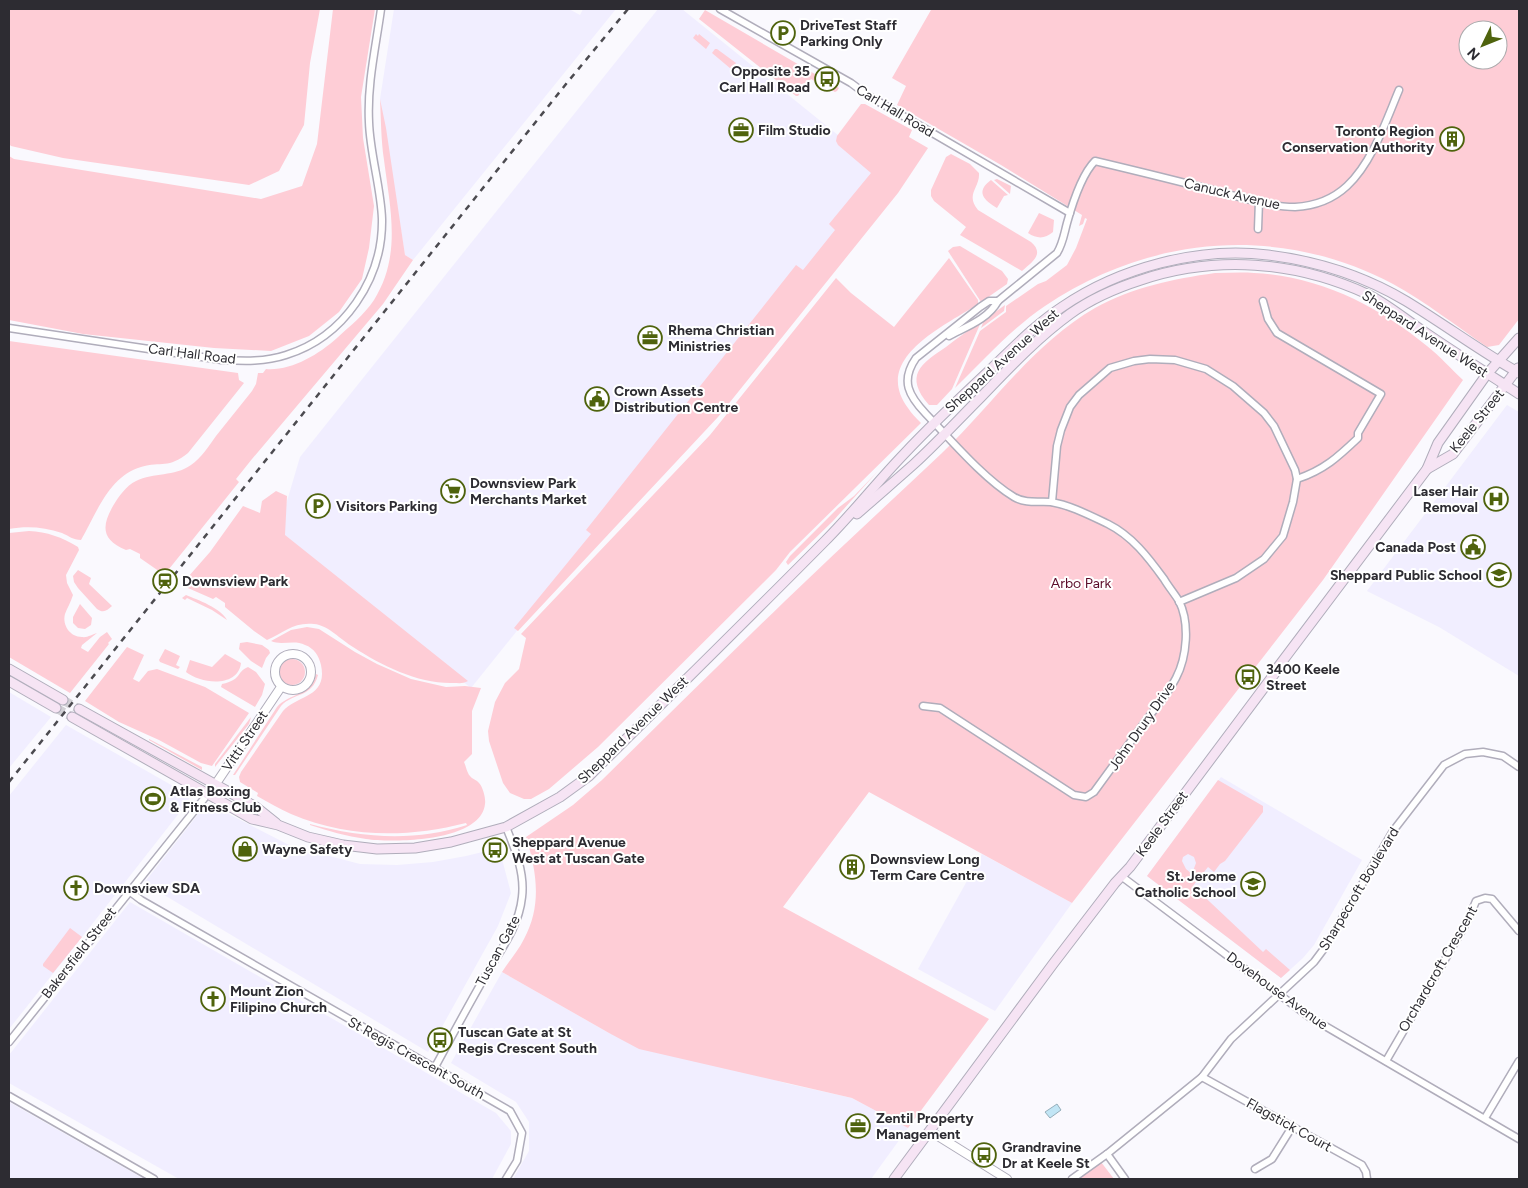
<svg xmlns="http://www.w3.org/2000/svg" width="1528" height="1188" viewBox="0 0 1528 1188" font-family="Figtree,sans-serif">
	<style>
		.built { fill: #f1eeff }
		.green { fill: #fecdd6; fill-rule: evenodd }
		.water { fill: #c1e5f5; stroke: #95aeba }
		.lines { fill: none; stroke-linecap: round; stroke-linejoin: round }
		.secondary-tunnel { stroke: #d1d0d5; stroke-width: 9; stroke-dasharray: 9 4.5; stroke-linecap: butt }
		.minor-casing { stroke: #b0adbb; stroke-width: 9 }
		.tertiary-casing { stroke: #b0adbb; stroke-width: 10 }
		.secondary-casing { stroke: #b0adbb; stroke-width: 11 }
		.minor { stroke: #fff; stroke-width: 6 }
		.tertiary { stroke: #fff; stroke-width: 8 }
		.secondary { stroke: #f6e4f4; stroke-width: 9 }
		.rail { stroke: #4c4b50; stroke-width: 2.5; stroke-dasharray: 6 6; stroke-linecap: butt }
		.labels { text-anchor: middle; dominant-baseline: central; stroke-width: 4; stroke-linejoin: round; paint-order: stroke }
		.poi-label { font-size: 14px; font-weight: bold; fill: #2d2c32; stroke: #fff; text-anchor: start }
		.street-label { font-size: 14px; fill: #2d2c32; stroke: #fff }
		.park-label { font-size: 14px; fill: #5c0d2a; stroke: #fff }
	</style>
	<rect width="100%" height="100%" fill="#faf9fe"/>
	<g class="built">
		<polygon points="394,9 569,9 580,15 583,9 616,9 413,260 405,255 380,99"/>
		<polygon points="658,9 682,9 885,173 471,688 277,535 300,457"/>
		<polygon points="1507,405 1519,412 1519,676 1439,627 1367,591"/>
		<polygon points="9,692 51,717 9,768"/>
		<polygon points="66,725 187,794 189,798 187,803 82,937 9,1029 9,796"/>
		<polygon points="1221,777 1362,860 1314,945 1303,958 1281,978 1147,876"/>
		<polygon points="207,803 291,846 360,864 397,865 433,862 466,856 499,848 511,893 498,926 428,1052 144,883"/>
		<polygon points="982,854 1072,903 995,1011 918,969"/>
		<polygon points="130,902 496,1113 511,1131 511,1144 492,1179 179,1179 9,1083 9,1055"/>
		<polygon points="502,972 609,1033 789,1084 852,1098 908,1128 871,1179 513,1179 529,1151 529,1122 516,1102 451,1063"/>
		<polygon points="9,1102 144,1179 9,1179"/>
	</g>
	<g class="green">
		<polygon points="9,9 320,9 310,63 304,125 279,171 249,185 63,158 11,146 9,144"/>
		<polygon points="333,9 375,9 361,97 363,138 374,206 369,248 362,279 339,312 309,336 271,351 214,348 83,334 9,320 9,156 14,159 261,199 302,186 317,144"/>
		<path d="M934 9H1519V319L1499 345 1487 347C1456 326 1426 302 1393 284 1280 224 1150 235 1045 306 1011 329 984 360 955 388L980 331 1006 312V306L1038 284 1046 281 1067 265 1076 248 1087 219 1085 218 1083 224 1079 226 1082 215 1001 165 897 105 906 86 892 78 931 10ZM1468 30H1498V60H1468Z"/>
		<polygon points="705,10 820,77 819,79 826,84 828,81 839,88 837,91 835,92 811,79 798,96 796,96 699,19"/>
		<polygon points="696,34 698,36 699,34 710,43 706,49 693,38"/>
		<polygon points="715,49 717,49 736,63 731,69 712,53"/>
		<path d="M380 99 386 128 405 255 413 260 383 304 252 459 236 479 239 482 169 569 163 574 140 558V554L130 549 126 550C102 540 101 527 113 506 119 496 126 486 136 481 154 472 174 477 191 465 201 458 209 446 216 436 228 421 240 406 252 391L256 384 258 373H263L266 369C291 371 318 355 337 338 350 326 364 315 374 300 402 255 390 208 384 160 381 140 381 119 380 99Z"/>
		<polygon points="861,104 865,104 912,130 909,137 928,148 898,193 718,417 518,631 514,628 591,534 586,530 796,265 803,270 835,230 829,224 871,173 838,145 836,141 837,136"/>
		<path d="M951 154 970 164 979 173C980 188 965 194 978 210L1031 242C1045 254 1032 262 1022 271L960 235 966 227 934 201 931 196V190L946 157Z"/>
		<polygon points="997,179 1011,186 1010,194 994,180"/>
		<path d="M991 180 1008 195 1004 196 997 208C984 200 975 192 991 180Z"/>
		<path d="M1039 213 1054 220 1053 232C1045 239 1037 239 1028 233Z"/>
		<polygon points="960,246 1002,271 1008,279 1007,284 981,302 948,251 953,247"/>
		<path d="M949 258 978 300V304C945 326 871 358 908 408 911 413 916 418 921 423L790 552 776 570 598 747 549 789 531 799H524L510 793 503 783 489 741 488 731 495 702 505 683 519 669 526 638 521 634 710 435 836 278 851 293 894 327Z"/>
		<path d="M1215 273C1228 273 1241 272 1254 273 1319 276 1378 306 1427 346 1440 356 1451 369 1463 380L1323 580 1072 903 869 792 783 907 989 1019 908 1128 852 1098 639 1049 609 1033 502 972C509 961 518 951 524 939 542 906 537 872 526 837L573 805 602 780C663 720 724 660 785 601 837 551 890 502 942 453 993 404 1033 344 1095 308 1133 287 1173 279 1215 273Z"/>
		<polygon points="1005,305 1004,311 981,328 984,320"/>
		<path d="M981 322 952 389 937 405H929C904 376 920 364 946 347 957 338 969 330 981 322Z"/>
		<path d="M9 341 238 373 239 380 244 383 188 453C168 469 162 461 141 467 109 476 96 514 81 540 73 540 69 536 62 533 44 527 27 526 9 529Z"/>
		<polygon points="878,471 833,521 788,565 786,562 790,556 838,508 854,496"/>
		<path d="M276 491 287 496 285 535 468 681C463 684 459 683 453 683 419 684 382 666 353 647 341 640 328 625 314 624 293 622 285 632 267 640L254 631 225 607V603L216 597 213 599 181 585 210 552 243 506 260 513 262 501Z"/>
		<path d="M29 531C47 532 62 537 78 547L79 550 66 575 67 583 73 595C71 602 67 608 65 614 62 625 70 637 82 637 87 638 93 634 97 633L82 645 81 648 88 652 100 637 107 632 112 639 108 643 109 644 70 693 9 657V533Z"/>
		<path d="M78 570 91 578 89 584 112 606C107 610 104 614 97 609L78 588 74 582 73 576Z"/>
		<path d="M186 595C198 600 221 608 227 620L212 610 187 598 185 600 182 598Z"/>
		<polygon points="80,604 92,618 91,625 85,629 78,628 73,623 73,617"/>
		<path d="M307 627 319 629 355 652 377 664 411 679 446 687 465 686 481 688 472 711V754L464 762C466 766 467 773 470 776 472 779 477 780 479 783 483 787 486 799 485 804 481 842 393 843 366 839 346 836 328 831 310 825V824C362 838 415 842 467 825L466 823C407 838 348 838 291 814 280 809 268 802 257 796L258 793 240 782 239 777 241 772 283 711C297 695 328 698 321 665 319 656 314 648 305 645 294 639 282 646 271 641L291 630Z"/>
		<polygon points="247,642 262,645 269,650 270,653 266,658 262,668 251,661 239,649 240,643"/>
		<polygon points="127,647 144,655 133,679 139,682 148,671 157,669 205,687 249,713 212,766 201,763 159,740 119,722 85,701"/>
		<polygon points="165,649 180,656 176,665 180,667 178,669 160,662 159,660"/>
		<path d="M225 654 241 663C238 688 201 684 186 672L190 660 212 667Z"/>
		<circle cx="292" cy="672" r="13"/>
		<path d="M248 667 256 672 265 684 262 695 255 707 221 687 222 684C242 680 236 672 248 667Z"/>
		<path d="M316 674 318 675C312 698 294 692 281 706L235 775H233L277 707C289 693 312 696 316 674Z"/>
		<polygon points="251,717 249,724 215,767 215,764"/>
		<polygon points="149,739 202,767 202,770 149,740"/>
		<polygon points="1218,780 1263,806 1263,812 1225,861 1220,864 1214,872 1208,867 1200,877 1193,871 1196,863 1194,857 1188,854 1183,857 1182,861 1186,869 1198,879 1193,886 1263,952 1266,949 1290,970 1281,978 1147,876"/>
		<polygon points="70,928 82,937 53,973 43,966 43,964"/>
		<polygon points="1101,1162 1114,1179 1078,1179"/>
	</g>
	<polygon class="water" points="1057,1104 1061,1110 1050,1118 1045,1112"/>
	<g class="lines">
		<g class="secondary-tunnel">
			<polyline points="63,700 79,709"/>
			<polyline points="56,708 72,717"/>
		</g>
		<g class="minor-casing">
			<g id="minor">
				<polyline points="720,9 851,83 867,95 1070,213"/>
				<polyline points="1258,229 1259,201"/>
				<path d="M1263 301 1268 319 1277 333 1381 394 1358 433V438C1338 457 1324 470 1297 479"/>
				<path d="M9 328 222 360C244 361 265 362 286 355 344 337 383 279 382 219 381 188 370 154 369 122 367 84 376 46 381 9"/>
				<path d="M949 336C968 326 988 319 998 301L1057 253C1063 243 1064 234 1067 223 1072 205 1082 174 1095 161 1137 171 1178 181 1220 192 1244 198 1270 207 1295 207 1314 206 1333 199 1347 186 1372 163 1386 121 1399 90"/>
				<polyline points="1052,502 1057,446 1061,430 1070,407 1079,395 1110,368 1134,361 1150,359 1175,360 1206,369 1233,386 1264,413 1274,426 1295,470 1297,479 1293,502 1283,536 1264,559 1236,578 1179,602"/>
				<path d="M923 706 940 708 1074 795 1086 797 1094 792C1111 769 1128 745 1145 722 1155 708 1168 694 1176 678 1187 657 1190 623 1179 601 1174 593 1168 586 1164 579 1148 557 1132 536 1108 524 1091 516 1070 505 1051 502 1038 501 1026 504 1014 497 984 479 951 440 926 414 909 396 900 381 916 358L980 307 989 301H998"/>
				<polyline points="1121,876 1308,1016 1519,1139"/>
				<polyline points="129,891 141,900 510,1111 522,1133 517,1161 506,1179"/>
				<polyline points="9,1042 215,785"/>
				<polyline points="1386,1061 1468,920 1476,901 1485,898 1492,899 1519,931"/>
				<path d="M435 1067C452 1036 469 1004 487 973 502 948 519 926 522 897 525 873 515 849 506 827"/>
				<polyline points="1202,1077 1362,1165 1366,1172 1367,1179"/>
				<polyline points="9,1096 154,1179"/>
				<polyline points="1485,1118 1519,1061"/>
				<polyline points="1107,1154 1125,1179"/>
				<polyline points="1255,1169 1272,1159 1292,1127"/>
				<polyline points="1072,1179 1107,1154 1202,1077 1231,1039 1314,962 1326,946 1393,831 1444,765 1465,754 1483,752 1503,756 1519,767"/>
			</g>
		</g>
		<g class="tertiary-casing">
			<g id="tertiary">
				<circle cx="293" cy="672" r="18"/>
				<polyline points="215,785 281,687"/>
				<polyline points="930,1131 1007,1179"/>
			</g>
		</g>
		<g class="secondary-casing">
			<g id="secondary">
				<polyline points="1427,469 1453,454 1518,368"/>
				<path d="M857 514C876 497 895 481 914 464 937 443 958 420 981 397 1009 368 1037 338 1070 314 1091 299 1116 288 1141 280 1216 255 1295 261 1367 294 1386 303 1406 320 1423 331 1455 353 1487 373 1519 394"/>
				<polyline points="9,669 63,700"/>
				<polyline points="1272,675 1427,469 1438,443 1487,374 1519,338"/>
				<polyline points="9,681 56,708"/>
				<polyline points="79,709 256,807 276,823"/>
				<path d="M72 717 252 819 278 825 308 837 343 845 377 849 415 848 451 842 506 827 560 797 589 776C667 698 747 620 825 541 853 513 877 482 904 454 932 424 962 396 992 368 1014 347 1036 324 1062 307 1119 268 1199 246 1268 255 1316 261 1364 276 1406 301 1444 324 1480 351 1519 373"/>
				<polyline points="894,1179 1053,964 1115,883 1130,867 1275,673"/>
			</g>
		</g>
		<use href="#minor" class="minor"/>
		<use href="#tertiary" class="tertiary"/>
		<use href="#secondary" class="secondary"/>
		<polyline class="rail" points="9,782 566,84 628,9"/>
	</g>
	<defs>
		<g id="parking-ring" transform="scale(1.25)"><circle r="9.5" fill="#fff" stroke="#4f630d" stroke-width="1.5"/><path d="M-3.5-5.5H1a3.5 3.5 0 0 1 0 7H-1V5.5H-3.5ZM-1-3.4V-.6H.8a1.4 1.4 0 0 0 0-2.8Z" fill="#4f630d"/></g>
		<g id="bus-ring" transform="scale(1.25)"><circle r="9.5" fill="#fff" stroke="#4f630d" stroke-width="1.5"/><path d="M-5-6H5V4H4V6H2V4H-2V6H-4V4H-5ZM-3.5-4V0h7V-4ZM-3.5 1.2v1.5H-2V1.2ZM2 1.2v1.5H3.5V1.2Z" fill="#4f630d"/></g>
		<g id="office-ring" transform="scale(1.25)"><circle r="9.5" fill="#fff" stroke="#4f630d" stroke-width="1.5"/><path d="M-6-3h4V-5.5h4V-3h4V5H-6ZM-1-4.5V-3h2v-1.5ZM-6 0V1H6V0Z" fill="#4f630d"/></g>
		<g id="building-ring" transform="scale(1.25)"><circle r="9.5" fill="#fff" stroke="#4f630d" stroke-width="1.5"/><path d="M-4-6H4V6H1V3H-1V6H-4ZM-2.5-4.3h1.7v1.8h-1.7ZM.8-4.3h1.7v1.8H.8ZM-2.5-1h1.7V.8h-1.7ZM.8-1h1.7V.8H.8Z" fill="#4f630d"/></g>
		<g id="civic-ring" transform="scale(1.25)"><circle r="9.5" fill="#fff" stroke="#4f630d" stroke-width="1.5"/><path d="M-.6-6.5H3V-4.5H.6V-3L4-1V1h2V6H-6V1h2V-1L-.6-3ZM-1.2 2.5V6h2.4V2.5Z" fill="#4f630d"/></g>
		<g id="supermarket-ring" transform="scale(1.25)"><circle r="9.5" fill="#fff" stroke="#4f630d" stroke-width="1.5"/><path d="M-6-5.5h2.5l.6 2H6L4.5 2H-2.5L-4.4-4H-6ZM-1.5 3.2a1.3 1.3 0 1 0 .1 0ZM3 3.2a1.3 1.3 0 1 0 .1 0Z" fill="#4f630d"/></g>
		<g id="hospital-ring" transform="scale(1.25)"><circle r="9.5" fill="#fff" stroke="#4f630d" stroke-width="1.5"/><path d="M-5-5h3v3.5h4V-5h3V5h-3V1.5h-4V5h-3Z" fill="#4f630d"/></g>
		<g id="school-ring" transform="scale(1.25)"><circle r="9.5" fill="#fff" stroke="#4f630d" stroke-width="1.5"/><path d="M0-5L7-2L0 1L-7-2ZM-4 1L0 2.5L4 1V4Q0 6-4 4Z" fill="#4f630d"/></g>
		<g id="station-ring" transform="scale(1.25)"><circle r="9.5" fill="#fff" stroke="#4f630d" stroke-width="1.5"/><path d="M-3-6H3Q5-6 5-4V2Q5 4 3 4L4.5 6H3L1.5 4h-3L-3 6H-4.5L-3 4Q-5 4-5 2V-4Q-5-6-3-6ZM-3.5-4v3h7v-3ZM-3.5 1v1.5H-2V1ZM2 1v1.5H3.5V1Z" fill="#4f630d"/></g>
		<g id="stadium-ring" transform="scale(1.25)"><circle r="9.5" fill="#fff" stroke="#4f630d" stroke-width="1.5"/><path d="M0-5a6.5 5 0 1 0 0 10a6.5 5 0 1 0 0-10ZM-3.5-1.8h7v3.6h-7Z" fill="#4f630d"/></g>
		<g id="shop-ring" transform="scale(1.25)"><circle r="9.5" fill="#fff" stroke="#4f630d" stroke-width="1.5"/><path d="M-5-2.5h2.3a2.7 3.5 0 0 1 5.4 0H5L5.5 6h-11ZM-1.5-2.5h3a1.5 2.3 0 0 0-3 0Z" fill="#4f630d"/></g>
		<g id="church-ring" transform="scale(1.25)"><circle r="9.5" fill="#fff" stroke="#4f630d" stroke-width="1.5"/><path d="M-1.2-6h2.4v3.5h3.3v2.4h-3.3V6h-2.4V-.1h-3.3v-2.4h3.3Z" fill="#4f630d"/></g>
	</defs>
	<g fill-rule="evenodd">
		<use href="#parking-ring" x="783" y="33"/>
		<use href="#bus-ring" x="827" y="79"/>
		<use href="#office-ring" x="741" y="130"/>
		<use href="#building-ring" x="1452" y="139"/>
		<use href="#office-ring" x="650" y="338"/>
		<use href="#civic-ring" x="597" y="399"/>
		<use href="#supermarket-ring" x="453" y="491"/>
		<use href="#hospital-ring" x="1496" y="499"/>
		<use href="#parking-ring" x="318" y="506"/>
		<use href="#civic-ring" x="1473" y="547"/>
		<use href="#school-ring" x="1499" y="575"/>
		<use href="#station-ring" x="165" y="581"/>
		<use href="#bus-ring" x="1248" y="677"/>
		<use href="#stadium-ring" x="153" y="799"/>
		<use href="#shop-ring" x="245" y="849"/>
		<use href="#bus-ring" x="495" y="850"/>
		<use href="#building-ring" x="852" y="867"/>
		<use href="#school-ring" x="1253" y="884"/>
		<use href="#church-ring" x="76" y="888"/>
		<use href="#church-ring" x="213" y="999"/>
		<use href="#bus-ring" x="440" y="1040"/>
		<use href="#office-ring" x="858" y="1126"/>
		<use href="#bus-ring" x="984" y="1155"/>
	</g>
	<g class="labels">
		<g class="poi-label">
			<text x="800" y="25">DriveTest Staff<tspan x="800" dy="16">Parking Only</tspan></text>
			<text x="810" y="71" text-anchor="end">Opposite 35<tspan x="810" dy="16">Carl Hall Road</tspan></text>
			<text x="758" y="130">Film Studio</text>
			<text x="1434" y="131" text-anchor="end">Toronto Region<tspan x="1434" dy="16">Conservation Authority</tspan></text>
			<text x="668" y="330">Rhema Christian<tspan x="668" dy="16">Ministries</tspan></text>
			<text x="614" y="391">Crown Assets<tspan x="614" dy="16">Distribution Centre</tspan></text>
			<text x="470" y="483">Downsview Park<tspan x="470" dy="16">Merchants Market</tspan></text>
			<text x="1478" y="491" text-anchor="end">Laser Hair<tspan x="1478" dy="16">Removal</tspan></text>
			<text x="336" y="506">Visitors Parking</text>
			<text x="1456" y="547" text-anchor="end">Canada Post</text>
			<text x="1482" y="575" text-anchor="end">Sheppard Public School</text>
			<text x="182" y="581">Downsview Park</text>
			<text x="1266" y="669">3400 Keele<tspan x="1266" dy="16">Street</tspan></text>
			<text x="170" y="791">Atlas Boxing<tspan x="170" dy="16">&amp; Fitness Club</tspan></text>
			<text x="512" y="842">Sheppard Avenue<tspan x="512" dy="16">West at Tuscan Gate</tspan></text>
			<text x="262" y="849">Wayne Safety</text>
			<text x="870" y="859">Downsview Long<tspan x="870" dy="16">Term Care Centre</tspan></text>
			<text x="1236" y="876" text-anchor="end">St. Jerome<tspan x="1236" dy="16">Catholic School</tspan></text>
			<text x="94" y="888">Downsview SDA</text>
			<text x="230" y="991">Mount Zion<tspan x="230" dy="16">Filipino Church</tspan></text>
			<text x="458" y="1032">Tuscan Gate at St<tspan x="458" dy="16">Regis Crescent South</tspan></text>
			<text x="876" y="1118">Zentil Property<tspan x="876" dy="16">Management</tspan></text>
			<text x="1002" y="1147">Grandravine<tspan x="1002" dy="16">Dr at Keele St</tspan></text>
		</g>
		<g class="street-label">
			<text transform="translate(895 111) rotate(31)">Carl Hall Road</text>
			<text transform="translate(1232 194) rotate(13)">Canuck Avenue</text>
			<text transform="translate(1425 334) rotate(33)">Sheppard Avenue West</text>
			<text transform="translate(192 354) rotate(7)">Carl Hall Road</text>
			<text transform="translate(1002 361) rotate(-42)">Sheppard Avenue West</text>
			<text transform="translate(1477 421) rotate(-51)">Keele Street</text>
			<text transform="translate(1142 726) rotate(-55)">John Drury Drive</text>
			<text transform="translate(633 730) rotate(-44)">Sheppard Avenue West</text>
			<text transform="translate(245 741) rotate(-56)">Vitti Street</text>
			<text transform="translate(1162 824) rotate(-54)">Keele Street</text>
			<text transform="translate(1359 889) rotate(-59)">Sharpecroft Boulevard</text>
			<text transform="translate(498 951) rotate(-62)">Tuscan Gate</text>
			<text transform="translate(79 953) rotate(-52)">Bakersfield Street</text>
			<text transform="translate(1438 969) rotate(-60)">Orchardcroft Crescent</text>
			<text transform="translate(1277 991) rotate(36)">Dovehouse Avenue</text>
			<text transform="translate(416 1058) rotate(29)">St Regis Crescent South</text>
			<text transform="translate(1289 1125) rotate(29)">Flagstick Court</text>
		</g>
		<g class="park-label">
			<text x="1081" y="583">Arbo Park</text>
		</g>
	</g>
	<rect width="1528" height="1188" fill="none" stroke="#2d2c32" stroke-width="20"/>
	<g transform="translate(1483 45) rotate(227)"><circle r="24" fill="#ffffff" stroke="#ababad"/>
	<path d="M0-4L9 19L0 12L-9 19Z" fill="#4f630d"/>
	<text y="-8" font-size="14" font-weight="bold" text-anchor="middle" fill="#2d2c32">N</text>
	</g>
</svg>
